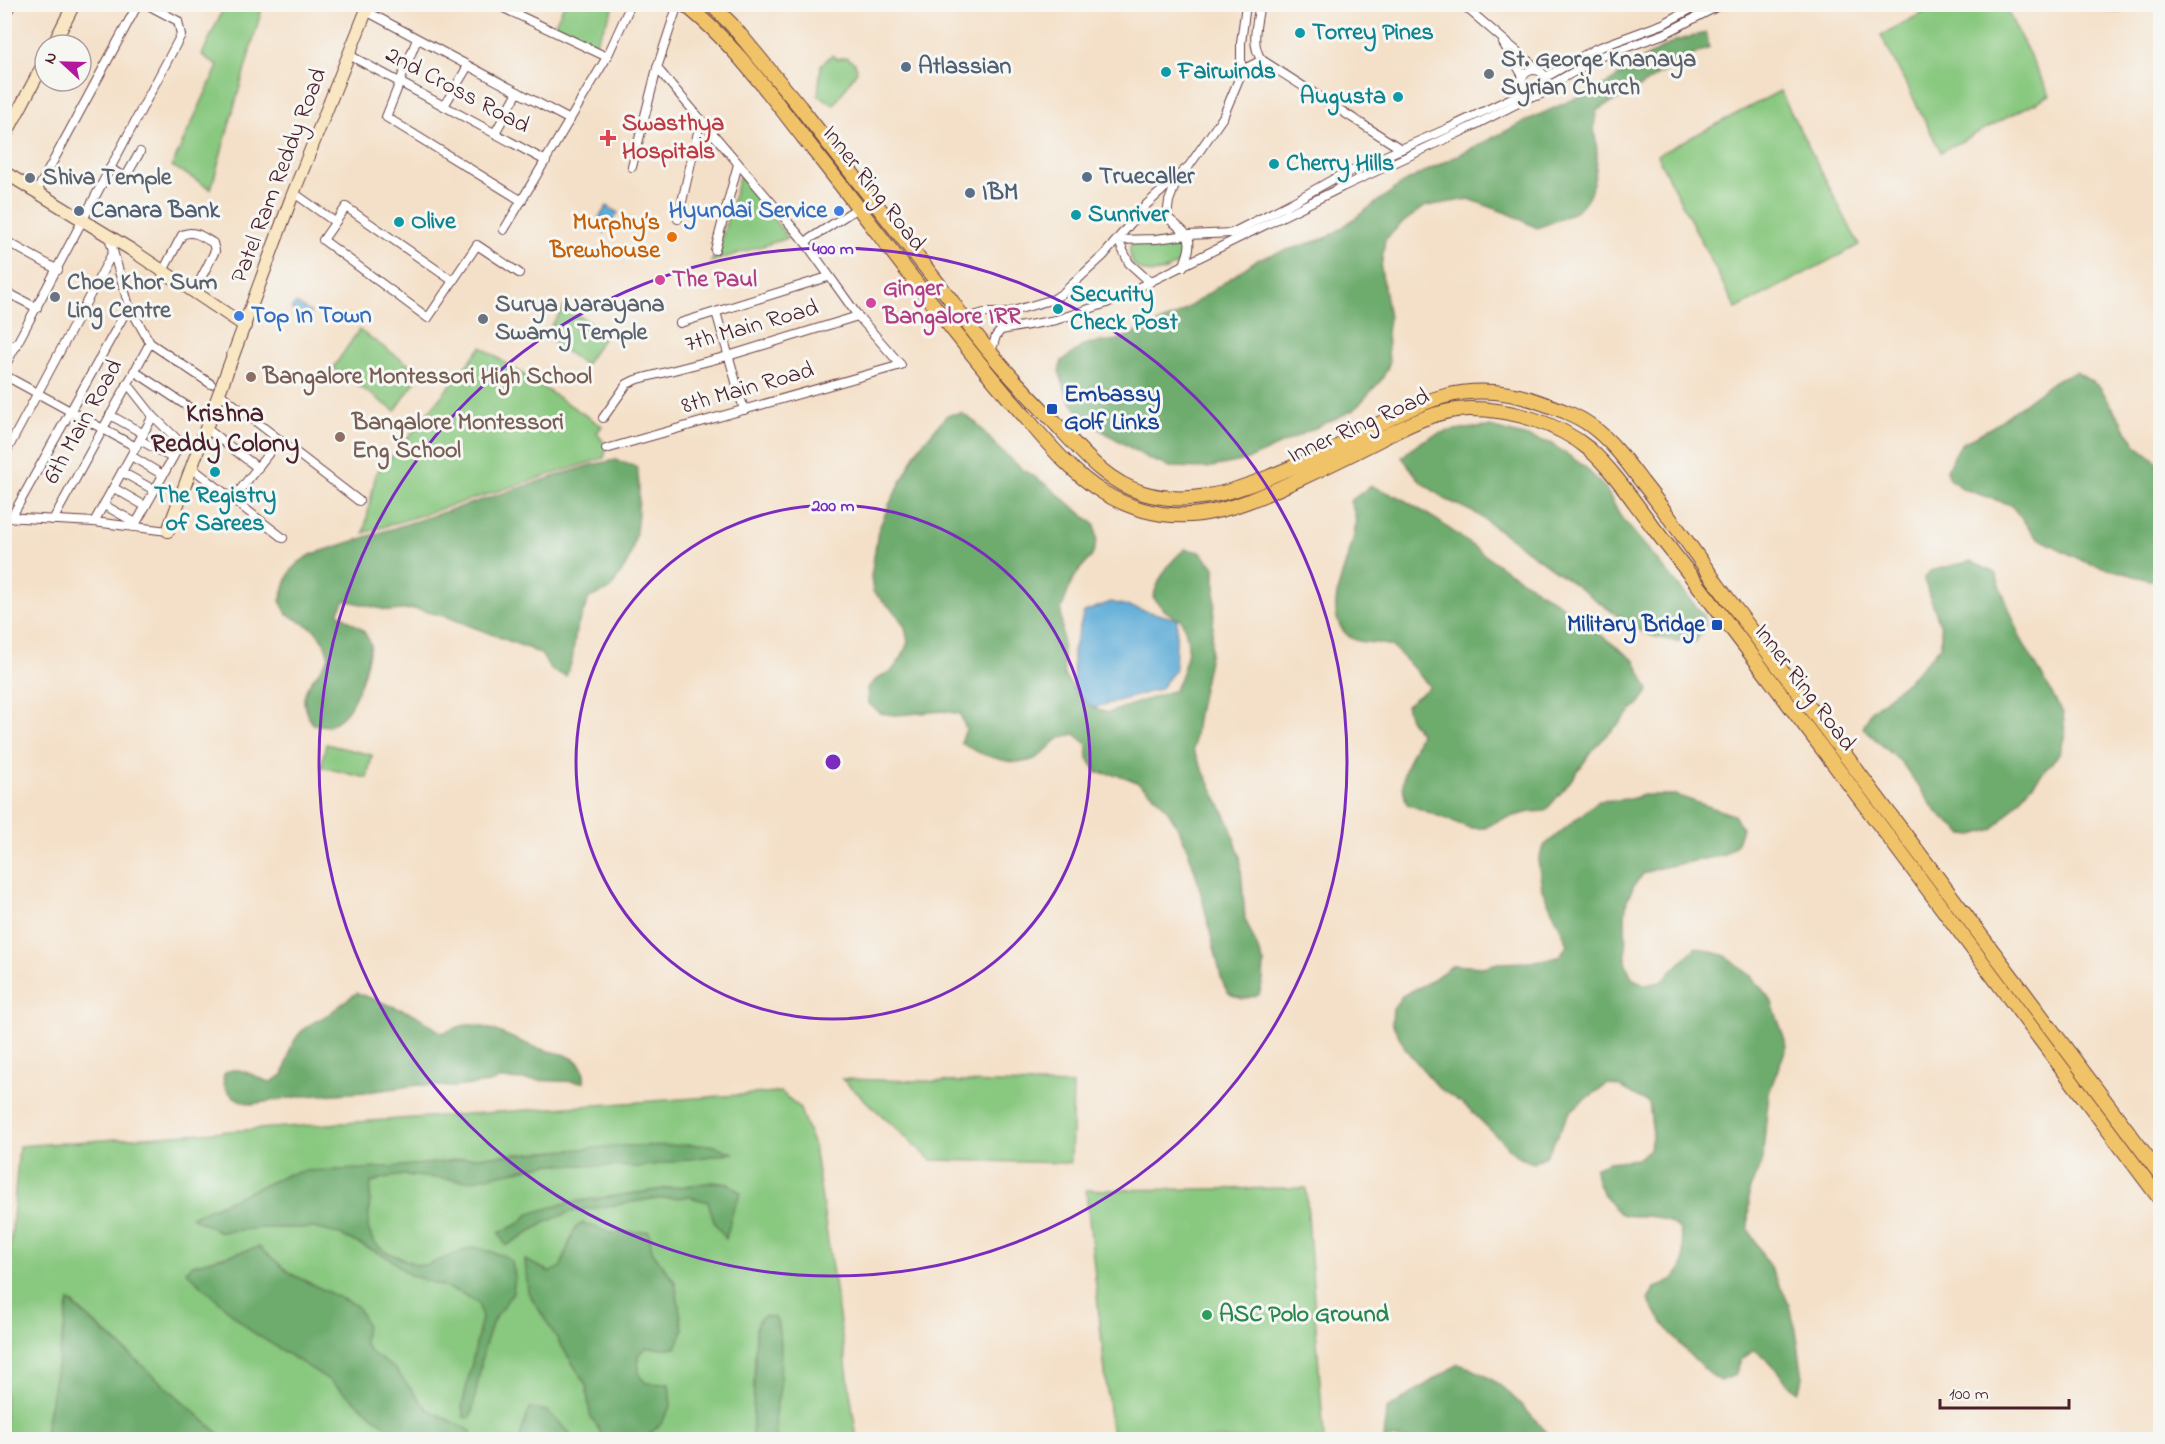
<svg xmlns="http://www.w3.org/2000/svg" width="2165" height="1444" viewBox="0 0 2165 1444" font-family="'Indie Flower',sans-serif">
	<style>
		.green { fill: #88c87f; stroke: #697455; stroke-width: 1.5 }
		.forest { fill: #6eac6e; stroke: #5c664c; stroke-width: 1.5 }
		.water { fill: #5dacd7; stroke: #546681; stroke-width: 1.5 }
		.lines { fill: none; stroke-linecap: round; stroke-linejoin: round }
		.street-casing { stroke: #643c43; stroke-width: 10 }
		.secondary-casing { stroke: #643c43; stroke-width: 14 }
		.primary-casing { stroke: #643c43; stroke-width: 16 }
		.street { stroke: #fff; stroke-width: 8 }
		.secondary { stroke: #f9e7c3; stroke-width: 12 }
		.primary { stroke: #f1c369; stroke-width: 14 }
		.ring { fill: none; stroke: #7b2cbf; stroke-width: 3 }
		.culture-dot { fill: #0f9aa8; stroke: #f6f6f2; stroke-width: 2 }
		.service-dot { fill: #5c6f8a; stroke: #f6f6f2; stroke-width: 2 }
		.worship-dot { fill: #6b7280; stroke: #f6f6f2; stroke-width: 2 }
		.health-dot { fill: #e0444e; stroke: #f6f6f2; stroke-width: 2 }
		.shop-dot { fill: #3f7fe0; stroke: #f6f6f2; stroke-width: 2 }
		.food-dot { fill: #e8710a; stroke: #f6f6f2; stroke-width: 2 }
		.hotel-dot { fill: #d1479c; stroke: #f6f6f2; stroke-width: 2 }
		.education-dot { fill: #8d6e63; stroke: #f6f6f2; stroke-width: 2 }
		.transit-dot { fill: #1a4fb4; stroke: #f6f6f2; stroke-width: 2 }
		.leisure-dot { fill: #2e9e5b; stroke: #f6f6f2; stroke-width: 2 }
		.labels { text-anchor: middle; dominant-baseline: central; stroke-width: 6; stroke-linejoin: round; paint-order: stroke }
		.culture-label { font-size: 24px; font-weight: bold; fill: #0d838f; stroke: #f6f6f2; text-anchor: start }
		.worship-label { font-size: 24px; font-weight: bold; fill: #5b616d; stroke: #f6f6f2; text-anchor: start }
		.service-label { font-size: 24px; font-weight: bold; fill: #4e5e75; stroke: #f6f6f2; text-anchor: start }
		.street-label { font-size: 24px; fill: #4a1f2b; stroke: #f6f6f2 }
		.health-label { font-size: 24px; font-weight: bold; fill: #be3a42; stroke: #f6f6f2; text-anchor: start }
		.shop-label { font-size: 24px; font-weight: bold; fill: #366cbe; stroke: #f6f6f2; text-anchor: end }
		.food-label { font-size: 24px; font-weight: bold; fill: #c56008; stroke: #f6f6f2; text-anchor: end }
		.hotel-label { font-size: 24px; font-weight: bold; fill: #b23c85; stroke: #f6f6f2; text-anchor: start }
		.education-label { font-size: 24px; font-weight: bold; fill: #785e54; stroke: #f6f6f2; text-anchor: start }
		.transit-label { font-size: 24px; font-weight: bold; fill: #164399; stroke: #f6f6f2; text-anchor: start }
		.leisure-label { font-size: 24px; font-weight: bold; fill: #27864d; stroke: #f6f6f2; text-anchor: start }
		.neighbourhood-label { font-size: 26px; font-weight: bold; fill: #4a1f2b; stroke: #f6f6f2 }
		.centre { fill: #7b2cbf; stroke: #f6f6f2; stroke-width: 3 }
		.ring-label { font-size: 18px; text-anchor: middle; font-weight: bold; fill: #7b2cbf; stroke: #f6f6f2; stroke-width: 6; stroke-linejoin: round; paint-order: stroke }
	</style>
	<rect width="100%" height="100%" fill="#f6f6f2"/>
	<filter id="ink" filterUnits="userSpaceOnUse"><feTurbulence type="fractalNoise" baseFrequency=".0167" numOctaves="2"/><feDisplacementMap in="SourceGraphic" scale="12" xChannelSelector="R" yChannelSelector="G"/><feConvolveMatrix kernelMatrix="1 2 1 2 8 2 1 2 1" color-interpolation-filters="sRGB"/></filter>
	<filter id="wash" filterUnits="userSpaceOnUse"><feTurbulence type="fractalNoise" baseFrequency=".008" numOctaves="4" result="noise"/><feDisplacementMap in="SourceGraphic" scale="24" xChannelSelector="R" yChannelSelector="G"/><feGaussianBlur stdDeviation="1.35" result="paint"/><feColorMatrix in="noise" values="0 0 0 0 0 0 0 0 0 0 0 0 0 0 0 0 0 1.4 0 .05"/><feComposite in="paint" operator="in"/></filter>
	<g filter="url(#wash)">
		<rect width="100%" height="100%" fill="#f4e0c8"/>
		<g class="green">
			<polygon points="1939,4 2004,5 2050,95 1941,152 1881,35"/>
			<polygon points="209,5 263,5 211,189 172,166 218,66 202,55 222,11"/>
			<polygon points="564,5 564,4 615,5 595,44 554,26"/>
			<polygon points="832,55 837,59 846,57 855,63 857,71 834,105 818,95 821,65"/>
			<polygon points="1780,91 1859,245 1736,309 1657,155"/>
			<polygon points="740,174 788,238 711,262 718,251"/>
			<path d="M1176 241 1184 245 1185 257C1166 278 1127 281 1130 246L1134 243Z"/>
			<polygon points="565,306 606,334 585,365 544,336"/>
			<polygon points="359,330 421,373 395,411 333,368"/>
			<polygon points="481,347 602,426 597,433 607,447 604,458 364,533 376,473 397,451"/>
			<polygon points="326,744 372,755 367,778 321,767"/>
			<polygon points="842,1079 1073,1085 1071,1163 931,1160"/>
			<polygon points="781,1092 799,1107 814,1146 857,1439 225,1439 70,1301 44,1439 5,1440 5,1311 19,1146"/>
			<polygon points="1306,1188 1324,1439 1112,1439 1086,1190"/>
		</g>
		<g class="forest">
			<path d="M2089 5H2137C2124 13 2103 12 2089 5Z"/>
			<path d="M1706 33 1709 48 1679 61 1640 87 1597 110C1591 131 1597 136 1597 156 1597 162 1596 169 1595 175 1589 212 1568 216 1537 228L1512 215 1469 199 1426 206 1401 224 1385 240 1381 268 1389 318 1387 333 1389 364 1382 379 1354 410 1247 460 1207 468 1170 467 1149 459 1086 421 1069 400 1059 371 1062 361 1086 344 1118 340 1176 316 1258 259 1329 237 1403 183 1528 120 1598 88 1613 80 1636 63 1675 41Z"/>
			<polygon points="2076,372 2100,387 2135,444 2160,464 2160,579 2149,580 2085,562 2036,537 2011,505 1964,489 1949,479 1947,469 1961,444 1992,427 2057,379"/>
			<path d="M962 413 976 423 998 448 1022 469 1047 485 1095 525 1097 540 1092 556 1081 568 1072 581 1061 610 1064 675 1074 690 1093 708 1108 713 1175 690C1186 663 1195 645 1180 618L1177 619 1163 609 1153 597C1160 576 1168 563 1185 549L1200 552 1215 568V602L1211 650 1198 713 1193 750 1229 823 1240 856 1245 919 1264 963 1263 980 1259 995 1243 999C1239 998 1234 996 1230 994 1221 986 1219 966 1216 955 1198 890 1187 773 1098 773L1088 759 1087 744 1075 734C1050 738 1054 747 1036 758 1018 769 977 754 961 743L966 729 960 714 944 711 895 715 880 713 868 703 867 688 879 677 892 671 902 657 908 642 905 627 896 613 873 592 871 577 878 531 890 503 918 449 947 415Z"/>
			<path d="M1490 427 1550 443 1584 466 1606 489 1620 516 1705 617V629L1695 642C1673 642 1655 639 1635 628L1475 513 1445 499 1420 481 1402 457C1430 430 1453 429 1490 427Z"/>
			<path d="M616 460 637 467C641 490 638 540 628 561 623 571 616 579 611 589L589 598 576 630 572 661 566 676 552 671 541 654 530 649 445 616 415 609 390 611 345 600 338 613 363 630 371 644C366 667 359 697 344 715 340 720 334 723 329 726L313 724C291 691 314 683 329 657L324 642 314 629 287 614 280 601C288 576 288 566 313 554L591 465Z"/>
			<path d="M1371 486 1401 498 1440 522 1504 569 1557 602 1635 661 1649 690 1639 704 1595 747 1566 787 1545 811 1530 812 1499 820 1485 828H1470L1407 804C1396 771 1411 762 1420 733L1410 719 1406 705 1430 687C1420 676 1403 655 1392 647 1377 637 1357 650 1342 629 1321 599 1361 545 1355 514 1354 510 1351 505 1350 501Z"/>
			<polygon points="1971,561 1995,573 2021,639 2063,713 2065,734 2060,753 1994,829 1973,835 1963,834 1936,811 1902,763 1863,728 1871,711 1912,677 1941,646 1941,627 1924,580 1930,571"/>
			<path d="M1644 795H1675L1734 815 1742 828 1736 845 1724 855 1659 868 1644 873 1634 885 1627 900 1625 915 1626 964 1632 978 1646 985 1661 982 1696 947 1726 956 1751 976 1771 1000 1787 1046 1769 1092 1762 1161 1749 1191 1748 1228 1787 1299 1796 1330 1803 1378 1797 1392C1780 1378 1774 1362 1754 1350L1741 1360 1735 1375 1721 1381C1697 1368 1662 1325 1648 1300L1655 1288C1688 1277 1687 1258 1679 1228 1669 1222 1660 1217 1648 1216 1625 1215 1622 1220 1607 1199 1599 1187 1596 1183 1595 1168L1608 1162 1637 1159 1649 1149 1653 1134 1649 1103 1623 1088 1608 1084 1582 1101 1570 1112 1546 1156 1533 1163 1518 1157 1466 1106 1439 1088 1407 1051 1392 1023 1393 1009 1402 996 1429 982 1453 965 1483 967 1498 963 1528 962 1559 957 1568 944 1542 889 1538 860 1544 846 1598 801 1630 799Z"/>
			<path d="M357 993 416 1015 442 1033C451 1030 460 1025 469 1025 490 1025 520 1043 541 1049 551 1053 563 1052 572 1058 581 1063 585 1072 584 1082L500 1079 490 1083 453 1087 419 1085 367 1092 303 1096 252 1104C237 1101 220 1091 224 1074 238 1062 255 1079 271 1082L283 1075C288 1064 288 1052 293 1043 306 1022 312 1025 330 1013 340 1006 347 999 357 993Z"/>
			<polygon points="712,1145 733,1153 638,1167 548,1164 468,1181 405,1175 383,1178 371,1183 368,1228 373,1241 384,1251 417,1265 427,1265 474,1247 505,1256 512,1262 515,1277 513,1292 493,1321 484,1348 472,1414 469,1418 464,1417 462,1407 482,1318 478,1303 461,1293 408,1274 389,1258 338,1234 313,1228 263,1228 220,1232 191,1217 289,1174 304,1171 364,1169 437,1163 465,1158 622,1146"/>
			<polygon points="713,1182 729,1184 741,1193 733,1210 726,1239 714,1222 708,1202 690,1197 652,1199 570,1212 546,1222 506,1246 499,1233 518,1224 529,1214 566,1203"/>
			<polygon points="583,1223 611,1233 649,1231 652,1251 675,1282 683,1330 676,1348 645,1348 638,1355 639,1375 646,1383 669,1384 671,1405 661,1424 644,1439 602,1439 600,1431 590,1415 586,1385 528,1292 525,1260 550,1272 560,1268 575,1228"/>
			<polygon points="259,1247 291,1274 357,1306 366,1324 364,1342 370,1352 394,1368 427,1409 471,1431 472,1439 402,1439 326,1378 251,1331 186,1271 193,1265"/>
			<polygon points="69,1301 225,1439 44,1439"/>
			<polygon points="764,1316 774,1317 777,1321 781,1343 780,1388 775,1413 776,1439 752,1439 756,1328 760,1319"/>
			<path d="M1458 1364C1501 1376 1523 1408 1553 1439H1384L1387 1409Z"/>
			<polygon points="530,1408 547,1411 571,1434 566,1439 519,1439"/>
		</g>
		<g class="water">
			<polygon points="607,206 618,213 604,233 594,225"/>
			<polygon points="296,303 311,313 306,320 291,309"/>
			<polygon points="1111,602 1177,619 1175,670 1160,689 1093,708 1074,690 1073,651 1084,612"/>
		</g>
	</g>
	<g filter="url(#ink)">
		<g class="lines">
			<g class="street-casing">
				<g id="street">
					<polyline points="495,4 607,57"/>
					<path d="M1260 4C1257 22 1250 46 1262 60L1401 149"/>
					<polyline points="1462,4 1540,71"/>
					<polyline points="366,11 570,120"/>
					<polyline points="4,18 12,4"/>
					<polyline points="417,39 386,117 522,201"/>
					<polyline points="1503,43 1523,76"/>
					<polyline points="349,55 546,161"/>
					<circle cx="1534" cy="83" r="13"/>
					<polyline points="1241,74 1248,67 1262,60"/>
					<polyline points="1546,77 1595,49 1663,24 1700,4"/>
					<polyline points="1547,87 1602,56 1664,34 1722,4"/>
					<polyline points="444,106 468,66"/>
					<polyline points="495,133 518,92"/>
					<polyline points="632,167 657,68 678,4"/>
					<polyline points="110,168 125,178 140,152"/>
					<path d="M1177 180 1169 201 1167 217C1189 236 1196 237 1183 267"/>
					<polyline points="37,191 138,4"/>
					<polyline points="294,193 335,222"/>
					<polyline points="678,219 701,119"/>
					<polyline points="504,230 607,57 631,4"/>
					<polyline points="109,237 129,306 150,343 211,384"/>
					<polyline points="4,240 58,270"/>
					<polyline points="805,242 859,207"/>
					<polyline points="715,250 738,164"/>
					<path d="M163 271 182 235C193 229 203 237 213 243L215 251 194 292"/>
					<polyline points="453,281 346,207 323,240 428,318 477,245 519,273"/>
					<polyline points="1150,282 1129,263 1118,240 1156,239 1188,235 1232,233 1293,202 1337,177 1449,128 1524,92"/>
					<polyline points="4,291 37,308"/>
					<polyline points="716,312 744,410"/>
					<polyline points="964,319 984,313 1006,313 1054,299 1064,292 1104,255 1146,205 1189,166 1223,117 1241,74 1241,43 1246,4"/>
					<polyline points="680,323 828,277"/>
					<polyline points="4,341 16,347"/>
					<polyline points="991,352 996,336 1001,330 1056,320 1107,303 1342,187 1469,128 1532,96"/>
					<polyline points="4,368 181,35 178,21 146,4"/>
					<polyline points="134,371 202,416"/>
					<polyline points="4,375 136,447"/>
					<polyline points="127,383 153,416 181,443 134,527"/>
					<polyline points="220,394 359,501"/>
					<polyline points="110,415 144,434"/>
					<polyline points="603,418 627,384 635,380 728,356 858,316"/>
					<polyline points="207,429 258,468"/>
					<polyline points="140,440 172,458"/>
					<polyline points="606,449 901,365 858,316 805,242 657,68"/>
					<polyline points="4,456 113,252"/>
					<polyline points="131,456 163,475"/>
					<polyline points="192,468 283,538"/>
					<polyline points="122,472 154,490"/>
					<polyline points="114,488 145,506"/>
					<polyline points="233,499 279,440"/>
					<polyline points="104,505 136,523"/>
					<polyline points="4,517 94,522 168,531"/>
					<polyline points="11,518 129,306"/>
					<polyline points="53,520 150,343"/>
					<polyline points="94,522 153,416"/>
				</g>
			</g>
			<g class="secondary-casing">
				<g id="secondary">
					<polyline points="53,45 74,4"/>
					<polyline points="4,138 45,61"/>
					<polyline points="4,172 130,249 245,326"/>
					<polyline points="168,531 291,199 369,4"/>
				</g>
			</g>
			<g class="primary-casing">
				<g id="primary">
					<path d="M684 4C729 38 769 93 804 138 872 223 936 313 1007 396 1037 429 1066 470 1104 493 1174 534 1228 512 1295 481 1321 469 1346 457 1371 444 1402 428 1435 409 1470 409 1511 409 1558 423 1589 449 1615 472 1635 504 1656 531 1695 581 1734 631 1772 682 1902 854 2031 1027 2160 1199"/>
					<path d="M711 4 732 25 800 107 951 300C981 346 1019 386 1057 425 1082 452 1106 482 1143 493 1186 506 1229 494 1269 477 1292 467 1317 458 1339 446 1409 408 1460 372 1542 403 1559 409 1576 415 1590 425 1611 440 1627 462 1642 482 1669 516 1694 551 1719 587L2160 1174"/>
				</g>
			</g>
			<use href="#street" class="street"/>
			<use href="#secondary" class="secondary"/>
			<use href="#primary" class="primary"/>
		</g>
	</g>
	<g class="ring">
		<circle cx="833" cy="762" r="257"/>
		<circle cx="833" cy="762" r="514"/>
	</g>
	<g class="culture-dot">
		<circle cx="1300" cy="33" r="6"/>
		<circle cx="1166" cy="72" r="6"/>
		<circle cx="1398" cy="97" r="6"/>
		<circle cx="1274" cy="164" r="6"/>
		<circle cx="1076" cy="215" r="6"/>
		<circle cx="399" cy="222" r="6"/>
		<circle cx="1058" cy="309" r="6"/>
		<circle cx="215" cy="472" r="6"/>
	</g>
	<g class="service-dot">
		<circle cx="906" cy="67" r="6"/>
		<circle cx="1087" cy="177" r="6"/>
		<circle cx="970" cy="193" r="6"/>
		<circle cx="79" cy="211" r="6"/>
	</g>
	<g class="worship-dot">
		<circle cx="1489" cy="74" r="6"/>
		<circle cx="30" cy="178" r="6"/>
		<circle cx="55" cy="297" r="6"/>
		<circle cx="483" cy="319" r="6"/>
	</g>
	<path class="health-dot" d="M605 129h6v6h6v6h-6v6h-6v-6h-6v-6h6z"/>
	<g class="shop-dot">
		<circle cx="839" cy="211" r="6"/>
		<circle cx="239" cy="316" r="6"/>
	</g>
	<circle class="food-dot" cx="672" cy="237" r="6"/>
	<g class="hotel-dot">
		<circle cx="660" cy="280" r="6"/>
		<circle cx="871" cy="303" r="6"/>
	</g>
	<g class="education-dot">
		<circle cx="251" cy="377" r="6"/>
		<circle cx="340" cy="437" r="6"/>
	</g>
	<g class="transit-dot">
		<rect x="1046" y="403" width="12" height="12" rx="3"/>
		<rect x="1711" y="619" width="12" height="12" rx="3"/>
	</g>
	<circle class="leisure-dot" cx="1207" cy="1315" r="6"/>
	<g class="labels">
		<g class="culture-label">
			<text x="1312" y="33">Torrey Pines</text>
			<text x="1178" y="72">Fairwinds</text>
			<text x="1386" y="97" text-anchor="end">Augusta</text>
			<text x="1286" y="164">Cherry Hills</text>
			<text x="1088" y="215">Sunriver</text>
			<text x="411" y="222">Olive</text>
			<text x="1070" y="295">Security<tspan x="1070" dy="28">Check Post</tspan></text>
			<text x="215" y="496" text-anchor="middle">The Registry<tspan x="215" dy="28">of Sarees</tspan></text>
		</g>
		<g class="worship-label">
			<text x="1501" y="60">St. George Knanaya<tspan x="1501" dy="28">Syrian Church</tspan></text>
			<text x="42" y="178">Shiva Temple</text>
			<text x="67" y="283">Choe Khor Sum<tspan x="67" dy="28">Ling Centre</tspan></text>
			<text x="495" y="305">Surya Narayana<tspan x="495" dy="28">Swamy Temple</tspan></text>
		</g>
		<g class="service-label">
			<text x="918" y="67">Atlassian</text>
			<text x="1099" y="177">Truecaller</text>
			<text x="982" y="193">IBM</text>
			<text x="91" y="211">Canara Bank</text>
		</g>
		<g class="street-label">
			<text transform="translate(457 91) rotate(28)">2nd Cross Road</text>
			<text transform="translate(280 176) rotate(-69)">Patel Ram Reddy Road</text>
			<text transform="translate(873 189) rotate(52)">Inner Ring Road</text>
			<text transform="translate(752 327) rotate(-16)">7th Main Road</text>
			<text transform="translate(748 389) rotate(-16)">8th Main Road</text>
			<text transform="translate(84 422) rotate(-61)">6th Main Road</text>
			<text transform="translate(1359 427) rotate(-24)">Inner Ring Road</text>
			<text transform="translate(1804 688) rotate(53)">Inner Ring Road</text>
		</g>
		<g class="health-label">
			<text x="622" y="124">Swasthya<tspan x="622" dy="28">Hospitals</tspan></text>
		</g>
		<g class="shop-label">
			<text x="827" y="211">Hyundai Service</text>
			<text x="251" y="316" text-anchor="start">Top In Town</text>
		</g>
		<g class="food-label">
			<text x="660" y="223">Murphy’s<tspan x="660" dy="28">Brewhouse</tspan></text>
		</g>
		<g class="hotel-label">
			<text x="672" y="280">The Paul</text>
			<text x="883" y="289">Ginger<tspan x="883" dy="28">Bangalore IRR</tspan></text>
		</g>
		<g class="education-label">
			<text x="263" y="377">Bangalore Montessori High School</text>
			<text x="352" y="423">Bangalore Montessori<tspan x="352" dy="28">Eng School</tspan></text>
		</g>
		<g class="transit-label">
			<text x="1064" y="395">Embassy<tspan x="1064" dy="28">Golf Links</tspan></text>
			<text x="1705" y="625" text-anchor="end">Military Bridge</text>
		</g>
		<g class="leisure-label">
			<text x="1219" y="1315">ASC Polo Ground</text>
		</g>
		<g class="neighbourhood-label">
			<text x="225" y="415">Krishna<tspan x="225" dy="30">Reddy Colony</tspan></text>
		</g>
	</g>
	<circle cx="833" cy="762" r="9" class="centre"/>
	<g class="ring-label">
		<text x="833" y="254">400 m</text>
		<text x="833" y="511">200 m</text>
	</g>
	<rect width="2165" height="1444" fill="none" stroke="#f6f6f2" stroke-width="24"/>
	<g transform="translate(63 63) rotate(292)"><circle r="28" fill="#f6f6f2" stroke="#b1a0a2" stroke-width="1.5"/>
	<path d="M0-4.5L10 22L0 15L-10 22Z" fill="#b5179e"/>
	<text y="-9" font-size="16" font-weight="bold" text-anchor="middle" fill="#4a1f2b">N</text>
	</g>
	<path d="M1940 1399v9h129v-9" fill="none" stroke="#4a1f2b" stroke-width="3"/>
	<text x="1949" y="1399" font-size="18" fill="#4a1f2b" stroke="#f6f6f2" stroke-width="4.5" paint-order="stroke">100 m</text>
</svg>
